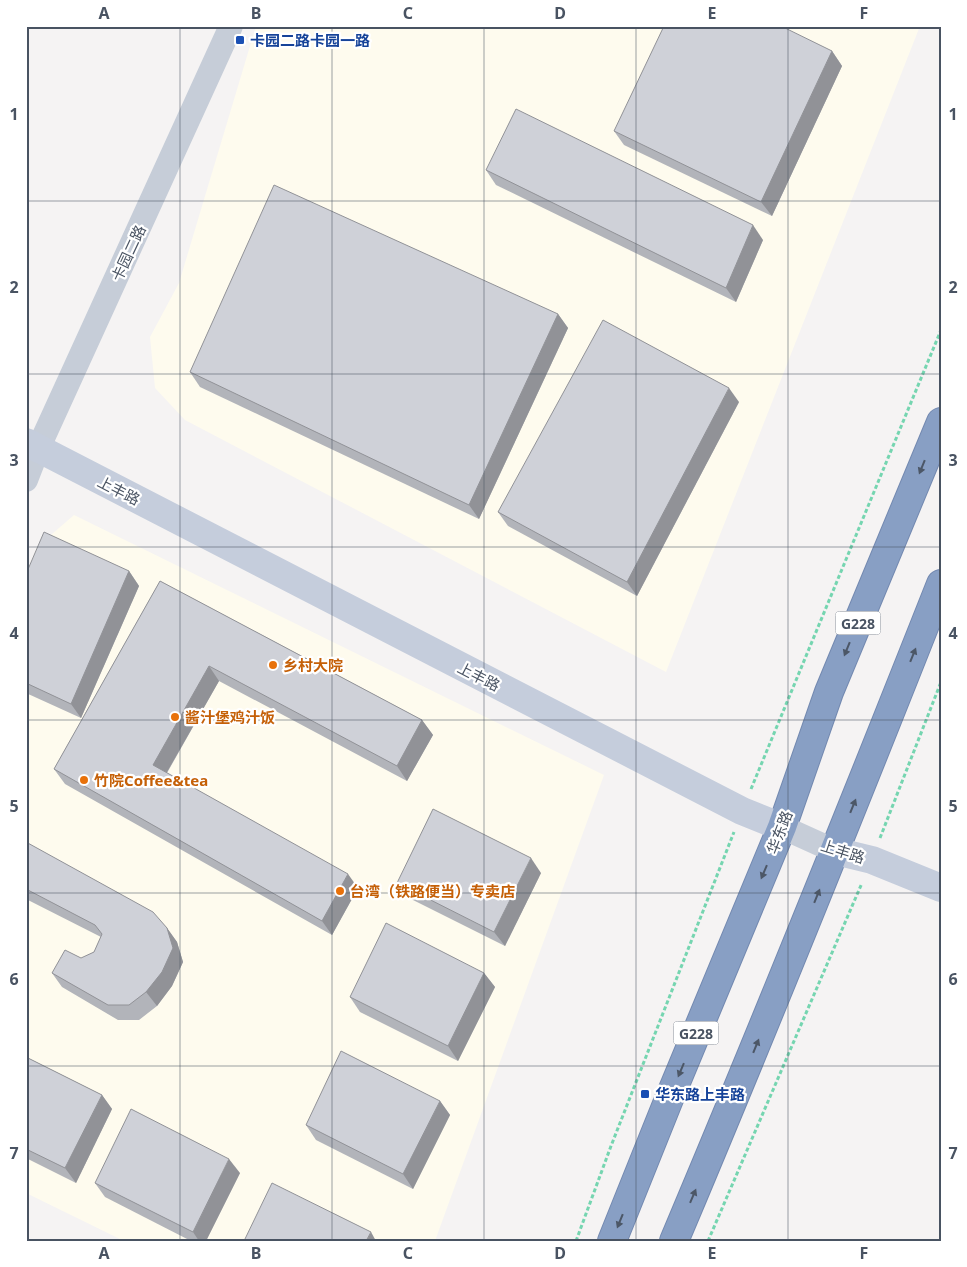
<svg xmlns="http://www.w3.org/2000/svg" width="967" height="1267" viewBox="0 0 967 1267" font-family="'Noto Sans','Noto Sans SC',sans-serif">
	<style>
		.commercial { fill: #fefbee }
		.lines { fill: none; stroke-linecap: round; stroke-linejoin: round }
		.highway-casing { stroke: #7389b0; stroke-width: 30 }
		.path { stroke: #75d5b0; stroke-width: 3; stroke-dasharray: 4 2.5; stroke-linecap: butt }
		.street { stroke: #c6cdd8; stroke-width: 24 }
		.secondary { stroke: #c5cddc; stroke-width: 28 }
		.highway { stroke: #889fc4; stroke-width: 28 }
		.wall { fill: #b2b4ba }
		.shaded-wall { fill: #919297 }
		.building { fill: #cfd1d8; stroke: #919297 }
		.oneway { fill: #4c5767 }
		.grid { fill: none; stroke: #495362; stroke-width: 1; stroke-opacity: 0.55 }
		.transit-dot { fill: #1a4fb4; stroke: #fff; stroke-width: 2 }
		.food-dot { fill: #e8710a; stroke: #fff; stroke-width: 2 }
		.labels { text-anchor: middle; dominant-baseline: central; stroke-width: 4.5; stroke-linejoin: round; paint-order: stroke }
		.shield { fill: #fff; stroke: #808791; stroke-width: 1 }
		.shield-label { font-size: 14px; font-weight: bold; fill: #495362 }
		.transit-label { font-size: 15px; font-weight: bold; fill: #164399; stroke: #fff; text-anchor: start }
		.street-label { font-size: 15px; fill: #495362; stroke: #fff }
		.food-label { font-size: 15px; font-weight: bold; fill: #c56008; stroke: #fff; text-anchor: start }
		.neatline { fill: none; stroke: #495362; stroke-width: 2 }
		.grid-label { font-size: 16px; text-anchor: middle; font-weight: bold; fill: #495362 }
	</style>
	<rect width="100%" height="100%" fill="#f5f3f3"/>
	<g class="commercial">
		<polygon points="256,26 920,26 666,672 185,420 155,388 150,337 179,283"/>
		<polygon points="74,515 604,775 435,1241 124,1241 26,1193 26,574 37,547"/>
	</g>
	<g class="lines">
		<g class="highway-casing">
			<g id="highway">
				<polyline points="612,1241 669,1099 782,827 829,692 941,422"/>
				<path d="M674 1241C766 1023 854 804 941 584"/>
			</g>
		</g>
		<g class="path">
			<polyline points="751,789 941,330"/>
			<polyline points="880,838 941,682"/>
			<polyline points="576,1241 611,1146 734,832"/>
			<polyline points="708,1241 862,883"/>
		</g>
		<g class="street">
			<polyline points="26,480 38,449 231,26"/>
			<polyline points="782,827 835,851"/>
		</g>
		<g class="secondary">
			<polyline points="26,442 742,811 782,827"/>
			<polyline points="835,851 872,860 941,888"/>
		</g>
		<use href="#highway" class="highway"/>
	</g>
	<g class="wall">
		<polygon points="832,51 842,66 772,216 624,145 614,131"/>
		<polygon points="486,170 763,240 736,302 496,185"/>
		<polygon points="558,314 568,328 479,519 200,387 190,372"/>
		<polygon points="739,402 637,596 508,526 498,512"/>
		<polygon points="129,571 139,586 81,718 26,693 26,574"/>
		<polygon points="160,581 422,720 433,735 407,781 219,681 167,773 358,888 332,935 65,784 54,769"/>
		<polygon points="26,842 167,928 177,942 183,962 172,986 157,1006 139,1020 118,1020 62,987 52,973 94,952 101,937 26,899"/>
		<polygon points="541,873 505,946 407,897 397,883"/>
		<polygon points="484,973 495,987 458,1061 360,1012 350,997"/>
		<polygon points="26,1057 102,1095 112,1109 76,1183 26,1158"/>
		<polygon points="440,1101 450,1115 413,1189 316,1140 306,1125"/>
		<polygon points="240,1173 206,1241 191,1241 105,1197 95,1183"/>
	</g>
	<g class="shaded-wall">
		<polygon points="832,51 842,66 772,216 761,202"/>
		<polygon points="753,225 763,240 736,302 726,288"/>
		<polygon points="558,314 568,328 479,519 469,505"/>
		<polygon points="729,388 739,402 637,596 627,582"/>
		<polygon points="129,571 139,586 81,718 71,704"/>
		<polygon points="209,666 219,681 163,779 153,765"/>
		<polygon points="422,720 433,735 407,781 397,766"/>
		<polygon points="531,858 541,873 505,946 494,932"/>
		<polygon points="348,874 358,888 332,935 322,921"/>
		<polygon points="167,928 177,942 183,962 172,986 157,1006 146,992"/>
		<polygon points="484,973 495,987 458,1061 448,1046"/>
		<polygon points="102,1095 112,1109 76,1183 65,1168"/>
		<polygon points="440,1101 450,1115 413,1189 403,1174"/>
		<polygon points="229,1159 240,1173 206,1241 199,1241 193,1232"/>
		<polygon points="371,1232 376,1241 366,1241"/>
	</g>
	<g class="building">
		<polygon points="664,26 781,26 832,51 761,202 614,131"/>
		<polygon points="516,109 753,225 726,288 486,170"/>
		<polygon points="274,185 558,314 469,505 190,372"/>
		<polygon points="603,320 729,388 627,582 498,512"/>
		<polygon points="44,532 129,571 71,704 26,683 26,574"/>
		<polygon points="160,581 422,720 397,766 209,666 153,765 348,874 322,921 54,769"/>
		<polygon points="433,809 531,858 494,932 397,883"/>
		<polygon points="26,842 153,912 167,928 173,948 162,972 146,992 129,1005 108,1005 52,973 65,950 81,958 94,952 102,934 95,925 26,889"/>
		<polygon points="386,923 484,973 448,1046 350,997"/>
		<polygon points="341,1051 440,1101 403,1174 306,1125"/>
		<polygon points="26,1057 102,1095 65,1168 26,1149"/>
		<polygon points="131,1109 229,1159 193,1232 95,1183"/>
		<polygon points="272,1183 371,1232 366,1241 244,1241"/>
	</g>
	<defs><path id="oneway-solid" d="M-6-.8H1V-3.2L6.5 0L1 3.2V.8H-6Z" transform="scale(1.25)"/></defs>
	<g class="oneway">
		<use href="#oneway-solid" transform="translate(922 467) rotate(112)"/>
		<use href="#oneway-solid" transform="translate(847 649) rotate(112)"/>
		<use href="#oneway-solid" transform="translate(913 655) rotate(-68)"/>
		<use href="#oneway-solid" transform="translate(853 806) rotate(-68)"/>
		<use href="#oneway-solid" transform="translate(764 872) rotate(113)"/>
		<use href="#oneway-solid" transform="translate(817 896) rotate(-68)"/>
		<use href="#oneway-solid" transform="translate(756 1046) rotate(-68)"/>
		<use href="#oneway-solid" transform="translate(681 1070) rotate(113)"/>
		<use href="#oneway-solid" transform="translate(693 1196) rotate(-67)"/>
		<use href="#oneway-solid" transform="translate(620 1221) rotate(112)"/>
	</g>
	<path class="grid" d="M180 26V1241M332 26V1241M484 26V1241M636 26V1241M788 26V1241M26 201H941M26 374H941M26 547H941M26 720H941M26 893H941M26 1066H941"/>
	<g class="transit-dot">
		<rect x="235" y="35" width="10" height="10" rx="2.5"/>
		<rect x="640" y="1089" width="10" height="10" rx="2.5"/>
	</g>
	<g class="food-dot">
		<circle cx="273" cy="665" r="5"/>
		<circle cx="175" cy="717" r="5"/>
		<circle cx="84" cy="780" r="5"/>
		<circle cx="340" cy="891" r="5"/>
	</g>
	<g class="labels">
		<g class="shield">
			<rect x="835.5" y="611.5" width="45" height="23" rx="4"/>
			<rect x="673.5" y="1021.5" width="45" height="23" rx="4"/>
		</g>
		<g class="shield-label">
			<text x="858" y="623">G228</text>
			<text x="696" y="1033">G228</text>
		</g>
		<g class="transit-label">
			<text x="250" y="40">卡园二路卡园一路</text>
			<text x="655" y="1094">华东路上丰路</text>
		</g>
		<g class="street-label">
			<text transform="translate(128 253) rotate(-65)">卡园二路</text>
			<text transform="translate(119 490) rotate(27)">上丰路</text>
			<text transform="translate(479 676) rotate(27)">上丰路</text>
			<text transform="translate(779 832) rotate(-69)">华东路</text>
			<text transform="translate(843 851) rotate(18)">上丰路</text>
		</g>
		<g class="food-label">
			<text x="283" y="665">乡村大院</text>
			<text x="185" y="717">酱汁堡鸡汁饭</text>
			<text x="94" y="780">竹院Coffee&amp;tea</text>
			<text x="350" y="891">台湾（铁路便当）专卖店</text>
		</g>
	</g>
	<rect width="967" height="1267" fill="none" stroke="#ffffff" stroke-width="55"/>
	<rect x="28" y="28" width="912" height="1212" class="neatline"/>
	<g class="grid-label">
		<text x="104" y="19">A</text>
		<text x="256" y="19">B</text>
		<text x="408" y="19">C</text>
		<text x="560" y="19">D</text>
		<text x="712" y="19">E</text>
		<text x="864" y="19">F</text>
		<text x="14" y="120">1</text>
		<text x="953" y="120">1</text>
		<text x="14" y="293">2</text>
		<text x="953" y="293">2</text>
		<text x="14" y="466">3</text>
		<text x="953" y="466">3</text>
		<text x="14" y="639">4</text>
		<text x="953" y="639">4</text>
		<text x="14" y="812">5</text>
		<text x="953" y="812">5</text>
		<text x="14" y="985">6</text>
		<text x="953" y="985">6</text>
		<text x="14" y="1159">7</text>
		<text x="953" y="1159">7</text>
		<text x="104" y="1259">A</text>
		<text x="256" y="1259">B</text>
		<text x="408" y="1259">C</text>
		<text x="560" y="1259">D</text>
		<text x="712" y="1259">E</text>
		<text x="864" y="1259">F</text>
	</g>
</svg>
